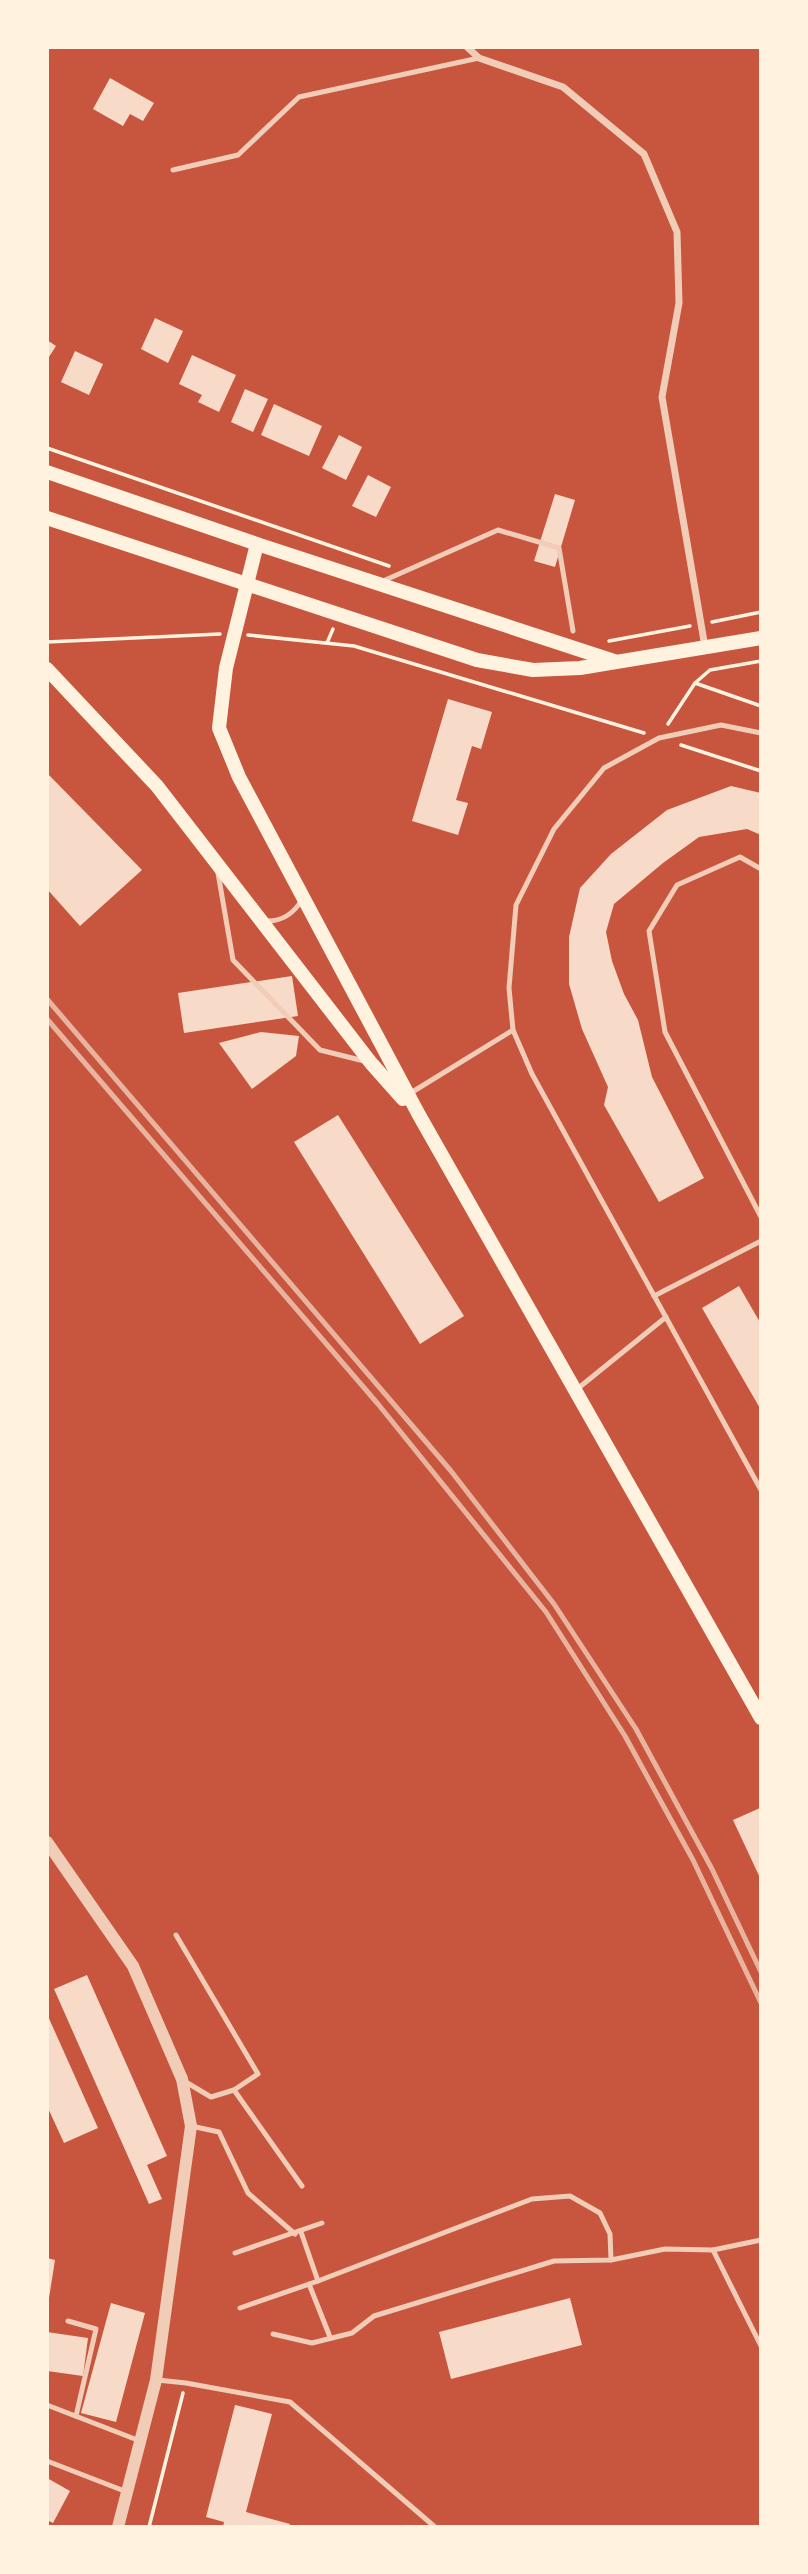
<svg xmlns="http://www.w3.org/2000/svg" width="808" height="2574" viewBox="0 0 808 2574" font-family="Rubik,sans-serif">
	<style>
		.building { fill: #f7dbc8 }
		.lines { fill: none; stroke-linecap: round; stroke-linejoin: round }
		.path { stroke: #fff3e0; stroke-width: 3.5 }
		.service { stroke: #f1ccb7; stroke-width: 5 }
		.minor { stroke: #f1ccb7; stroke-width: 7 }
		.tertiary { stroke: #f1ccb7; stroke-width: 12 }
		.secondary { stroke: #fff3e0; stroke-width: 14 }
		.rail { stroke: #e9b49f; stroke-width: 5 }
	</style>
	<rect width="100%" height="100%" fill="#c8553d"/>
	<g class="building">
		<polygon points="110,78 154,103 143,121 130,114 123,126 93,109"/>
		<polygon points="155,318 183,331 168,363 141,349"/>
		<polygon points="47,340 56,346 47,360"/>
		<polygon points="75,351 103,364 89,395 61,382"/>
		<polygon points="192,355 236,375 219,412 198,402 202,395 179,384"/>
		<polygon points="245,389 268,399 253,432 231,422"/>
		<polygon points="274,404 322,426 309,456 261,435"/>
		<polygon points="339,435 362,447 346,480 322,468"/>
		<polygon points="368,475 391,487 376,517 352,506"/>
		<polygon points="555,494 575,500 555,567 534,561"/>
		<polygon points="448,699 492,712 481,749 472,746 456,800 468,803 458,835 412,821"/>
		<polygon points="47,773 142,870 80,926 47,889"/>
		<polygon points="731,786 761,793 761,835 747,829 699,837 663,863 614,904 606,932 612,961 624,994 638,1020 652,1077 704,1178 659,1202 604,1105 608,1087 582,1029 569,984 569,937 580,888 611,854 667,810"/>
		<polygon points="292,976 298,1016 184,1033 178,993"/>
		<polygon points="261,1032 299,1036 296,1056 252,1089 219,1043"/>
		<polygon points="338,1115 464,1316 420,1344 294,1142"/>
		<polygon points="739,1286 761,1324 761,1410 702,1308"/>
		<polygon points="760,1808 761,1809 761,1880 733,1820"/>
		<polygon points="87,1975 167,2156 147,2165 162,2199 149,2204 54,1989"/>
		<polygon points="47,2014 98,2128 64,2143 47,2106"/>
		<polygon points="47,2258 55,2260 49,2298 47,2298"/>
		<polygon points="570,2298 582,2345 451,2379 439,2332"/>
		<polygon points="111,2303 145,2313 116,2422 81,2413"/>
		<polygon points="47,2332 88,2338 83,2376 47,2371"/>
		<polygon points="235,2405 272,2414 246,2512 290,2524 289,2527 223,2527 224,2522 206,2517"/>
		<polygon points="47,2478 70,2491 53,2523 47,2520"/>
	</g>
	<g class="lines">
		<g class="path">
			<polyline points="47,448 389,566"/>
			<polyline points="712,622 761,612"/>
			<polyline points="248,635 354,646 644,733"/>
			<polyline points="609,641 690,626"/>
			<polyline points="47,642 220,634"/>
			<polyline points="327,643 333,629"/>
			<polyline points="695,683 761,706"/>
			<polyline points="668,724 695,683 710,670 761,661"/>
			<polyline points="681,745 761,771"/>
			<polyline points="149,2527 183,2393"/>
		</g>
		<g class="service">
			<polyline points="173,170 238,155 299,97 479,58"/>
			<polyline points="383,581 498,530 559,548 573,631"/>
			<polyline points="761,733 721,725 659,738 604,768 554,829 516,905 509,988 513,1030 532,1074 761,1490"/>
			<polyline points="761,869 740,857 677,885 649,931 665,1032 761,1217"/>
			<polyline points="218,873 233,960 320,1050 364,1061"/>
			<path d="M265 921C282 922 293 914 302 900"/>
			<polyline points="409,1094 513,1030"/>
			<polyline points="654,1296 761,1241"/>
			<polyline points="576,1390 666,1317"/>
			<polyline points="176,1935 258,2074 234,2090 211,2097 184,2081"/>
			<polyline points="234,2090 302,2186"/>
			<polyline points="191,2126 219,2132 248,2193 295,2234"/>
			<polyline points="301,2232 318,2281"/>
			<polyline points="713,2250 761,2346"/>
			<polyline points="235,2253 322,2223"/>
			<polyline points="309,2284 330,2337"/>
			<polyline points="240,2308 318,2281 532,2199 570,2196 600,2213 610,2234 611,2260"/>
			<polyline points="68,2321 96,2329 76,2416"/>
			<polyline points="273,2334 312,2343 352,2333 374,2316 554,2261 611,2260 665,2249 713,2250 761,2240"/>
			<polyline points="157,2380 186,2383 290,2402 435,2527"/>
			<polyline points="47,2405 140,2441"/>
			<polyline points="47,2461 127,2492"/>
		</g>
		<polyline class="minor" points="467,47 479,58 563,87 644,154 677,232 679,303 662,397 705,647"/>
		<polyline class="tertiary" points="47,1842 133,1966 182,2079 191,2126 156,2380 118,2527"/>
		<g class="secondary">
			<polyline points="47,472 257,544 614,661"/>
			<polyline points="47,518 477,660 533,670 580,668 761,638"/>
			<polyline points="257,544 226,668 219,728 239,777 419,1115 761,1718"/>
			<polyline points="47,669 157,786 371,1063 403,1099"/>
		</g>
		<g class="rail">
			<polyline points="47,999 451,1471 554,1604 636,1729 712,1869 761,1972"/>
			<polyline points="47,1019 378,1404 546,1612 625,1736 693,1860 761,2003"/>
		</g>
	</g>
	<rect width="808" height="2574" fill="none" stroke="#fff3e0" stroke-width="98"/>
</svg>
